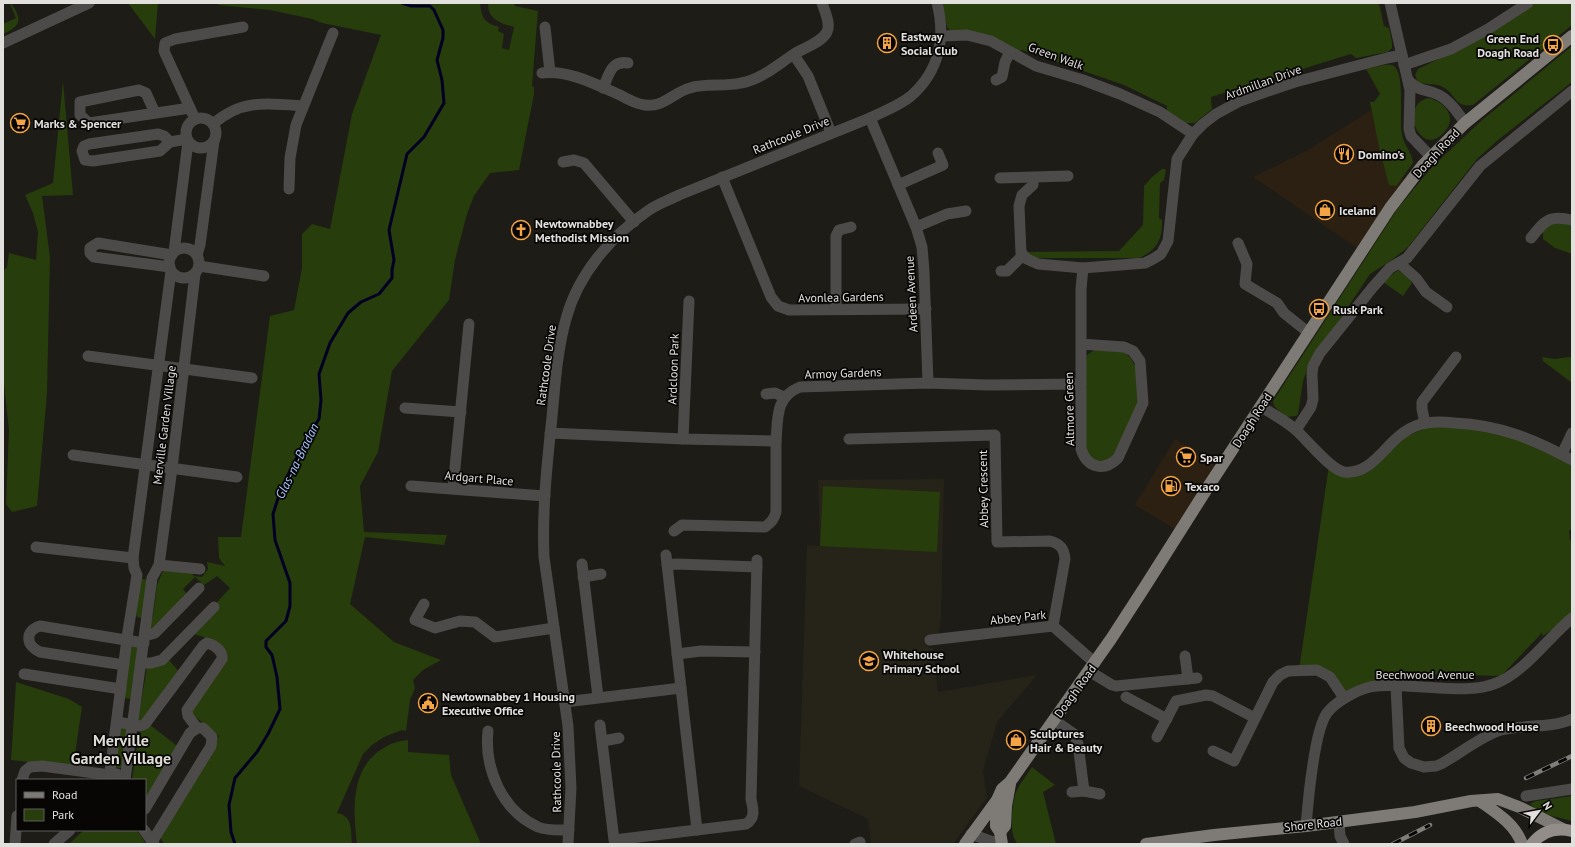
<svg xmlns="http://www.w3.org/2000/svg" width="1575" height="847" viewBox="0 0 1575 847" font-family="'PT Sans',sans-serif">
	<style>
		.commercial { fill: #2c2012 }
		.built { fill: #262318 }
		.green { fill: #273d0b }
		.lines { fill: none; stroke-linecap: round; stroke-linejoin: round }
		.stream { stroke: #000025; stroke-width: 3 }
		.minor { stroke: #4d4b49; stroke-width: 11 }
		.major { stroke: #7e7b76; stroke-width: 12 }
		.highway { stroke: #928d88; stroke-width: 12 }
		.rail-casing { stroke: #7f7e7a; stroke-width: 4.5 }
		.rail { stroke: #070605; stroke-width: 3; stroke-dasharray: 9; stroke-linecap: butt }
		.labels { text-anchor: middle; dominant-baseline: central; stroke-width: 3.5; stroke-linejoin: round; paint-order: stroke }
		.poi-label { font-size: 12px; font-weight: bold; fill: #e1e0dd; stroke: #070605; text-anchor: start }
		.street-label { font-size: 12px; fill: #e1e0dd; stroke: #070605 }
		.water-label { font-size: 13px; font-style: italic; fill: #a4c5fe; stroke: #070605 }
		.district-label { font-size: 16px; font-weight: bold; fill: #dedcd5; stroke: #070605 }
	</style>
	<rect width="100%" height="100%" fill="#1d1c17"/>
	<g class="commercial">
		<polygon points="1371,110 1404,182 1357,248 1253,177 1308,150"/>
		<polygon points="1175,439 1216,466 1175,529 1135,505"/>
	</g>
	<polygon class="built" points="944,479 941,618 939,633 926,635 929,648 933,648 938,692 1037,675 997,722 983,771 987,798 953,844 871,844 868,819 799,786 807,545 820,546 818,480"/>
	<g class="green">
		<path d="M11 3C22 19 22 26 3 34V24L16 18 10 4Z"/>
		<polygon points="128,3 158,3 155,39"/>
		<path d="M216 3H480C482 18 483 22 499 27L498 31 504 34 502 48 509 50 514 27C500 23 488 20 488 3H514L515 6 538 11 532 86 534 87V94L519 170 490 173 474 196 467 214 455 260 449 300 392 371 378 452 360 486 364 532 447 535 444 545 365 537 350 604 394 642 441 660 423 670 413 680 415 688 410 700 406 731 402 730 384 737 372 745 363 754 337 813C353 816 351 830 352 844H164L160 837 219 736 187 710 224 655 204 637 189 633 230 588 217 576 204 585 195 577 183 589 188 595 150 633 149 623 153 616 157 585 165 566 189 570 194 576 202 577 208 569 207 562 225 566 219 558 218 537H241L270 316 294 310 302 268V234L312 224 330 229 352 114 381 35 322 23 312 19 270 10 219 5Z"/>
		<polygon points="942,3 1379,3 1384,26 1389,28 1392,42 1392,48 1388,52 1356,58 1351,54 1211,97 1212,109 1195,123 1181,123 1167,112 1167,106 1124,85 1022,50 1015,52 950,30 947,27"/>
		<path d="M1536 3H1572V25L1473 105C1454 108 1456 94 1443 87 1436 83 1426 85 1418 83L1415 75 1418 69 1453 52Z"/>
		<polygon points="1572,46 1572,82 1498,140 1477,159 1408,247 1392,260 1370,274 1308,367 1303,381 1298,414 1296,416 1286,417 1274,406 1273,401 1398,208 1431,168 1481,121"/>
		<path d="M1384 65C1387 65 1392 64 1395 67 1405 77 1399 120 1402 134 1403 144 1412 152 1413 163L1396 186 1389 185 1379 147 1370 102H1374L1380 94 1366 69Z"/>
		<polygon points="63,81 73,195 42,196 50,257 47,393 37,506 12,512 6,504 9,430 3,375 3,271 7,267 9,253 36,260 38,232 33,213 25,195 53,183"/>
		<path d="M1429 98C1444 102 1457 116 1446 130 1421 163 1397 103 1429 98Z"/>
		<path d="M1162 169H1165L1166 170 1164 180 1160 183 1159 218 1162 220C1163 239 1156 252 1138 258H1035L1027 252 1119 251 1143 225 1144 186 1152 177Z"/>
		<polygon points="1551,222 1572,225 1572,254 1555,248 1543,239 1543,230"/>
		<path d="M1398 270C1403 274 1410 277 1412 283L1403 296 1383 282Z"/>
		<path d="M1094 350 1122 351 1130 357 1136 367 1139 400 1114 455C1101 466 1093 462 1085 448V362L1087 355Z"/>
		<polygon points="1542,357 1554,359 1569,357 1572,358 1572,383 1543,361"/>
		<polygon points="1473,426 1531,443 1572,466 1572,529 1569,531 1570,540 1572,540 1572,615 1543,636 1541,632 1540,635 1501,676 1387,673 1380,686 1344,698 1333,681 1299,670 1329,465 1344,474 1405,437 1429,427"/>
		<polygon points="823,486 940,492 937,552 820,546"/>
		<polygon points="140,578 147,580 143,616 140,618 136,616"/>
		<polygon points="131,644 139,645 132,699 124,698"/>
		<polygon points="168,659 180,673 144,721 138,720 147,667"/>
		<polygon points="16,682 69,699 82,707 73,767 11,760"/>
		<polygon points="149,724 181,749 145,803 145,780 132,780 137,746 142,727"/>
		<polygon points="120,726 129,727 122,768 117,768 115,764"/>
		<path d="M408 740V752L449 755 451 775 481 844H357C353 811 350 769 382 749 391 743 398 741 408 740Z"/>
		<path d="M1032 767 1055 785 1043 792 1056 844H1018C1008 835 1012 804 1016 792 1020 783 1027 775 1032 767Z"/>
		<polygon points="1572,796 1572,821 1540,813 1530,804 1536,801"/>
		<polygon points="84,830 137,830 146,844 69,844"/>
	</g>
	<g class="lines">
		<polyline class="stream" points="235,844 231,832 229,805 235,778 257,752 268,734 280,709 277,677 272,655 266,647 266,641 286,621 290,606 290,583 275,540 273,514 281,489 306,439 319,419 321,400 319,374 330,343 348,313 361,302 379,294 392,278 392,270 394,260 389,230 407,154 424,137 444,103 442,80 437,60 443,38 443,30 434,10 430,6 411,6 402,3"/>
		<g class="minor">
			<polyline points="1390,3 1410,90 1409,129 1411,136 1431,157"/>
			<polyline points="545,27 550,72"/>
			<polyline points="942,36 967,35 991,41 1036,66 1083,80 1120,94 1160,112 1193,134"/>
			<polyline points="3,43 89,3"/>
			<polyline points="794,55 808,76 831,133"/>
			<polyline points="1404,65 1451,49 1488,29 1528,3"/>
			<path d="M542 73C569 70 595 84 620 95 627 99 636 104 645 105 663 108 674 92 690 88 706 83 724 87 741 83 762 79 777 65 794 54 804 48 821 43 827 32 831 24 825 12 822 3"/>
			<polyline points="996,80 1002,77 1005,62 1010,52"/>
			<path d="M1408 80C1420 93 1426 88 1439 95 1450 101 1458 113 1465 123"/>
			<path d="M603 88C609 75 611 60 628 63"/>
			<polyline points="155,113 146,93 139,90 80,102 80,115 89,123 190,108"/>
			<circle cx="201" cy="133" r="15"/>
			<polyline points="870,118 916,227 922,247 924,271 928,383"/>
			<polyline points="195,119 164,51 165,43 175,39 243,27"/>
			<path d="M213 124C241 99 268 103 303 106"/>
			<polyline points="170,142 164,136 158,134 89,144 84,146 82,151 85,160 93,161 160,151 170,142 187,139"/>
			<polyline points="563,162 574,160 584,163 634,222"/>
			<polyline points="722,177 771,297 778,306 789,310 926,309"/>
			<polyline points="1000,178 1068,176"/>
			<polyline points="1033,178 1033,185 1022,195 1019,206 1021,253 1027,259 1038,264 1083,268 1145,263 1153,259 1161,254 1168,241 1177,159 1193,134 1203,124 1216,114 1240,101 1265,92 1295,82 1387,58 1402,55"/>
			<polyline points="898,185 943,165 938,153"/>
			<polyline points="289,189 290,158 296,125 333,33"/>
			<polyline points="916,227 947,214 966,211"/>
			<path d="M1531 238C1545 220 1549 215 1572 220"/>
			<polyline points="1238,243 1247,264 1245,284 1277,303 1284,313 1309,333"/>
			<circle cx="184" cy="263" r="15"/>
			<polyline points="174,252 188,142"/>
			<polyline points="197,255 200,245 214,141"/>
			<polyline points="1399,263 1416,278 1426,292 1447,307"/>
			<polyline points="199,266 264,276"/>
			<polyline points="170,267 94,257 90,253 90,248 98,243 172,255"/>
			<polyline points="1001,271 1007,271 1023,255"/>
			<polyline points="836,309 836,236 839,230 851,227"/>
			<path d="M1081 344 1124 347 1133 351 1140 361 1143 403 1118 458C1104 472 1087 468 1081 449V289L1083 268"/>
			<polyline points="88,356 252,378"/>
			<polyline points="766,394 775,393 784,397"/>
			<path d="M1261 407C1273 414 1286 421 1296 430 1307 440 1331 470 1344 472 1371 475 1384 446 1403 433 1419 421 1436 421 1455 423 1499 425 1534 439 1572 460"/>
			<polyline points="405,408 461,412"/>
			<polyline points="1425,423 1422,409 1422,402 1456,357"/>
			<polyline points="1296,430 1311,407 1313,399 1312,374 1313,366 1320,353 1373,287 1390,268 1407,258 1480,166 1572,91"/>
			<path d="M550 433 683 439 776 441C778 418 775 397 800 387L928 383 987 385 1081 384"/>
			<polyline points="683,439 689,301"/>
			<path d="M849 439 995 435 997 542 1050 541C1061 544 1064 549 1065 559L1053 626"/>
			<polyline points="1562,454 1572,433"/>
			<polyline points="73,455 237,477"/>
			<polyline points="411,486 545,496"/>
			<polyline points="453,488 469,324"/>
			<path d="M674 531 682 525 765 527C772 522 774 519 776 512V441"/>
			<polyline points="36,547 133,558"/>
			<polyline points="666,555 697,830"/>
			<polyline points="582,564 598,697"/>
			<polyline points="159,565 200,569"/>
			<polyline points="667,565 677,564 757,567"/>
			<polyline points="583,577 601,574"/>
			<polyline points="424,604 415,620 435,628 460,621 475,622 495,637 554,628"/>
			<polyline points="145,636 155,633 199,588"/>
			<polyline points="930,640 1053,626 1095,663"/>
			<polyline points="677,654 701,651 755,652"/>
			<polyline points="1185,656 1188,679"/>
			<polyline points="141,663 151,663 162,660 214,607"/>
			<path d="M124 665 40 652C26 646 24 631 40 626L144 643"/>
			<polyline points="1089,671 1112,685 1116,686 1197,678"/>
			<polyline points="24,674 121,689"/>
			<path d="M1396 686 1399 748 1404 758 1411 763 1424 767 1436 766 1441 764C1459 754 1483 735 1501 730 1524 724 1550 729 1572 719"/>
			<polyline points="1126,697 1167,719"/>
			<polyline points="565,702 681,688"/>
			<polyline points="1054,720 1074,734 1078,744 1084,791"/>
			<path d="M117 722 140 726 145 724 203 646 207 643C215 645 223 651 222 659L187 710 188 716 197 728"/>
			<path d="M600 725 614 840 746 824C756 818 753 808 751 799L757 560"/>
			<path d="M488 731C484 768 502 811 538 827 548 831 558 830 569 830"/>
			<polyline points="1157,737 1176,701 1206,695 1213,696 1255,718"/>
			<polyline points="603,741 619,738"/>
			<polyline points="1213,751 1234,761 1273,682 1280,675 1288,671 1317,670 1330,677 1344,698"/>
			<polyline points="22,780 25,771 30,767 42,766 110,775 117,774"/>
			<polyline points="109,780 128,631 137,575 134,568 133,558 171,271"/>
			<polyline points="125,780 152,578 159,565 172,468 195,274"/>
			<polyline points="1072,792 1084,791 1100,794"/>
			<polyline points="1526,796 1572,789"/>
			<polyline points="145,809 190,733 197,728 203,728 212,737 211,746 152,842"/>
			<polyline points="1339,822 1340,836 1344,844"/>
			<path d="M1306 826C1308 802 1314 731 1327 713 1335 702 1357 690 1370 687 1387 684 1405 686 1422 687 1445 688 1472 692 1494 684 1523 674 1548 638 1572 618"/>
			<polyline points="144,830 154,844"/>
			<polyline points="971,834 993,842 1001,841"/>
			<polyline points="15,844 17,816"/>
			<polyline points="54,844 70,830"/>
			<path d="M568 844 571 788 568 726 544 557C542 510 547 464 552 417 555 385 557 351 566 319 578 274 611 236 649 210 658 204 669 200 679 195L870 118C884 111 899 106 911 96 939 71 946 38 937 3"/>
			<polyline points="855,844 860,842"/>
		</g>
		<g class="major">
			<path d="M1480 801C1497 813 1515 824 1522 844"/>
			<polyline points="1000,832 1005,826 1006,806 1010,784"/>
			<polyline points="965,844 997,800"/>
			<polyline points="1002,844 1000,832 996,826 996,810 998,798 1002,789 1010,782 1111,639 1146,585 1208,487 1390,208 1423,165 1465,123 1572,36"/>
			<polyline points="1146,844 1214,835 1306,826 1415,812 1471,801 1498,799 1519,807 1563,829"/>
		</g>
		<path class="highway" d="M1532 844C1542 831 1556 827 1572 831"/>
		<g class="rail-casing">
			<g id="rail">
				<polyline points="1526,778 1572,756"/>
				<polyline points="1393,844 1430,825"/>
			</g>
		</g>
		<use href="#rail" class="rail"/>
	</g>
	<defs>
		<g id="building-ring" transform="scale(1)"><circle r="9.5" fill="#070605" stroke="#f4a444" stroke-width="1.5"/><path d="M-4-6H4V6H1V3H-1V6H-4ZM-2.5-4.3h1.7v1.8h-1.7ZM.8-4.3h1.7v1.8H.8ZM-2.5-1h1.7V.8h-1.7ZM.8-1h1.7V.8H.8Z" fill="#f4a444"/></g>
		<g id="bus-ring" transform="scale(1)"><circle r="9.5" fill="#070605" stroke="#f4a444" stroke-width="1.5"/><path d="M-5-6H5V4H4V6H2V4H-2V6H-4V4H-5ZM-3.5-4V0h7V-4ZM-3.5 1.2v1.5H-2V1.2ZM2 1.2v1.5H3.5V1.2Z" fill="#f4a444"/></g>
		<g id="supermarket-ring" transform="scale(1)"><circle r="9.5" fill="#070605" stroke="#f4a444" stroke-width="1.5"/><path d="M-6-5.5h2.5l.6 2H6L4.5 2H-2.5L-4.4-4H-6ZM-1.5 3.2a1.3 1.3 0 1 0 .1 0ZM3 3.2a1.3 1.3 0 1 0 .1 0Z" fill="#f4a444"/></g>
		<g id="restaurant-ring" transform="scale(1)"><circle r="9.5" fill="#070605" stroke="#f4a444" stroke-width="1.5"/><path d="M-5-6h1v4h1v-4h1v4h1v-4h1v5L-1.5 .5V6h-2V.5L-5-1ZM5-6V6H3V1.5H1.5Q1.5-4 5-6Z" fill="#f4a444"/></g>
		<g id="shop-ring" transform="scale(1)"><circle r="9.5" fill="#070605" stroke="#f4a444" stroke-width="1.5"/><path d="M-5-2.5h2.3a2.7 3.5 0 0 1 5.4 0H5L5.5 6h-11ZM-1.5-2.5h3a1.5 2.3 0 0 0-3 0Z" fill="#f4a444"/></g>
		<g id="church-ring" transform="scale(1)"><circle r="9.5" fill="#070605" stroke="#f4a444" stroke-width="1.5"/><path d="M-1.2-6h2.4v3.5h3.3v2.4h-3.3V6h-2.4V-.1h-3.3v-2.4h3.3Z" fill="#f4a444"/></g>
		<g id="fuel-ring" transform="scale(1)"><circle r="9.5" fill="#070605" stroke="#f4a444" stroke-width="1.5"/><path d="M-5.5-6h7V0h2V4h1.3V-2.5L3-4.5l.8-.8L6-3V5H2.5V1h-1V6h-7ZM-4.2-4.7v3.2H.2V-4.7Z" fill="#f4a444"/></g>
		<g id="school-ring" transform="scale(1)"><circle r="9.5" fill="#070605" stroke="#f4a444" stroke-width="1.5"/><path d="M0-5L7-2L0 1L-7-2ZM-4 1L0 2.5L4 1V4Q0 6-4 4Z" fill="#f4a444"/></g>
		<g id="civic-ring" transform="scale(1)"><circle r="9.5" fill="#070605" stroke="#f4a444" stroke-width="1.5"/><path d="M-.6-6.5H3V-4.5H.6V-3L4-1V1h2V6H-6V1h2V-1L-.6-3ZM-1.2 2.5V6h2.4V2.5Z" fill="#f4a444"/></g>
	</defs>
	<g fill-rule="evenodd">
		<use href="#building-ring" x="887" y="43"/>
		<use href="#bus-ring" x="1553" y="45"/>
		<use href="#supermarket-ring" x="20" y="123"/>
		<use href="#restaurant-ring" x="1344" y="154"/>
		<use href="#shop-ring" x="1325" y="210"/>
		<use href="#church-ring" x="521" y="230"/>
		<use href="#bus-ring" x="1319" y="309"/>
		<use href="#supermarket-ring" x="1186" y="457"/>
		<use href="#fuel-ring" x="1171" y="486"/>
		<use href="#school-ring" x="869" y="661"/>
		<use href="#civic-ring" x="428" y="703"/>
		<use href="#building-ring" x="1431" y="726"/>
		<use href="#shop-ring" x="1016" y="740"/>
	</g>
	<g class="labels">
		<g class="poi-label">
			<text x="901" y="36">Eastway<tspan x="901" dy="14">Social Club</tspan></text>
			<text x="1539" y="38" text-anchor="end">Green End<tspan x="1539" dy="14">Doagh Road</tspan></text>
			<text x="34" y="123">Marks &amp; Spencer</text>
			<text x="1358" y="154">Domino's</text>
			<text x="1339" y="210">Iceland</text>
			<text x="535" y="223">Newtownabbey<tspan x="535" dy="14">Methodist Mission</tspan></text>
			<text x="1333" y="309">Rusk Park</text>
			<text x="1200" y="457">Spar</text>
			<text x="1185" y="486">Texaco</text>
			<text x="883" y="654">Whitehouse<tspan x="883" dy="14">Primary School</tspan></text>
			<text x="442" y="696">Newtownabbey 1 Housing<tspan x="442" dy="14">Executive Office</tspan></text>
			<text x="1445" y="726">Beechwood House</text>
			<text x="1030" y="733">Sculptures<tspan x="1030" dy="14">Hair &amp; Beauty</tspan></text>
		</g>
		<g class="street-label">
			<text transform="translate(1056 56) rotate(20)">Green Walk</text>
			<text transform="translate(1263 82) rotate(-20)">Ardmillan Drive</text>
			<text transform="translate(791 135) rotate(-22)">Rathcoole Drive</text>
			<text transform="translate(1436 153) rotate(-47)">Doagh Road</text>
			<text transform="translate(911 294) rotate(-93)">Ardeen Avenue</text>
			<text transform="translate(841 297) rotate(-1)">Avonlea Gardens</text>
			<text transform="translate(546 365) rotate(-82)">Rathcoole Drive</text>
			<text transform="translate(673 369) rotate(-88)">Ardcloon Park</text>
			<text transform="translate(843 373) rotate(-2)">Armoy Gardens</text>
			<text transform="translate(1069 409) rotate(-91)">Altmore Green</text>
			<text transform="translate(1252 420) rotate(-57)">Doagh Road</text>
			<text transform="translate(164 425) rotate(-83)">Merville Garden Village</text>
			<text transform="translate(479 478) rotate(5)">Ardgart Place</text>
			<text transform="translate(983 489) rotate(-91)">Abbey Crescent</text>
			<text transform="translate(1018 617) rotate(-6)">Abbey Park</text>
			<text x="1425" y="674">Beechwood Avenue</text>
			<text transform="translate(1075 691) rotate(-54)">Doagh Road</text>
			<text transform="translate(556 772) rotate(-91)">Rathcoole Drive</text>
			<text transform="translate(1313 824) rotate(-6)">Shore Road</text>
		</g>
		<g class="water-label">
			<text transform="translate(297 461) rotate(-64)">Glas-na-Bradan</text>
		</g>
		<g class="district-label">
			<text x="121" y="740">Merville<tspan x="121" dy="18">Garden Village</tspan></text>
		</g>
	</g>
	<rect width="1575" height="847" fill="none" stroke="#e1e0dd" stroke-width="8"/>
	<rect x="16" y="779" width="130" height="52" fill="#070605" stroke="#5e5d5b"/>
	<rect x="24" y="792" width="20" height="6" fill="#7e7b76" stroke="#5e5d5b"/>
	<text x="52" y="799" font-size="12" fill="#e1e0dd">Road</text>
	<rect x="24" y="809" width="20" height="12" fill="#273d0b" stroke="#5e5d5b"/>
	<text x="52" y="819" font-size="12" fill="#e1e0dd">Park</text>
	<g transform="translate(1539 811) rotate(58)" stroke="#070605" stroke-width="3" paint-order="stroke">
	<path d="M0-3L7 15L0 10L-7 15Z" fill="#e1e0dd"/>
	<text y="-6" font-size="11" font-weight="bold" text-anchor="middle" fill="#e1e0dd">N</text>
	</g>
</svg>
